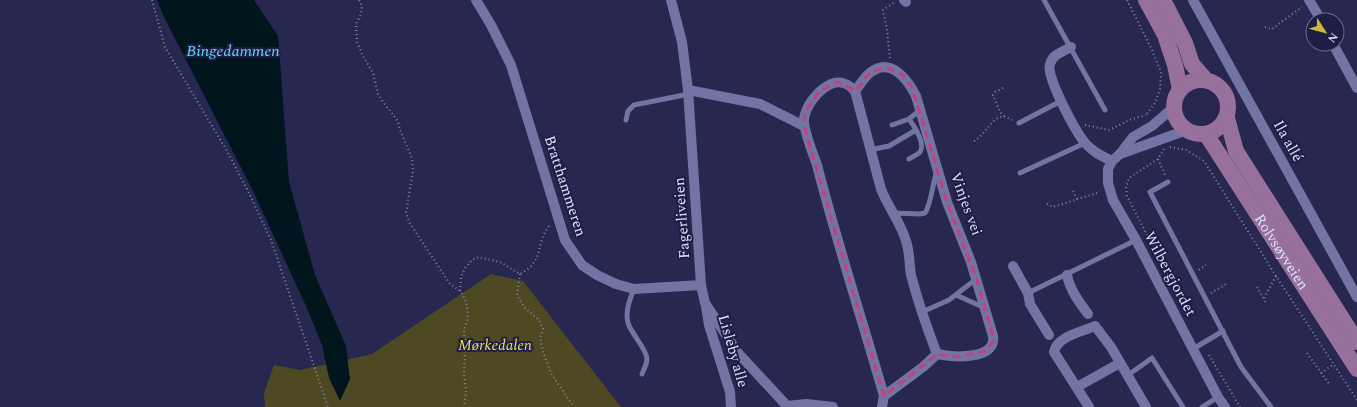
<svg xmlns="http://www.w3.org/2000/svg" width="1357" height="407" viewBox="0 0 1357 407" font-family="Spectral,serif">
	<style>
		.green { fill: #4e4922 }
		.water { fill: #01151c }
		.lines { fill: none; stroke-linecap: round; stroke-linejoin: round }
		.path { stroke: #8586a7; stroke-width: 2; stroke-dasharray: 1 3; stroke-linecap: butt }
		.service { stroke: #7274a3; stroke-width: 5 }
		.minor { stroke: #7274a3; stroke-width: 10 }
		.primary { stroke: #97709c; stroke-width: 16 }
		.marked { fill: none; stroke: #c8407b; stroke-width: 3; stroke-dasharray: 8 5; stroke-linejoin: round }
		.labels { text-anchor: middle; dominant-baseline: central; stroke-width: 4; stroke-linejoin: round; paint-order: stroke }
		.street-label { font-size: 15px; fill: #dee1fb; stroke: #1e1d44 }
		.park-label { font-size: 15px; font-style: italic; fill: #f2e05b; stroke: #1e1d44 }
		.water-label { font-size: 16px; font-style: italic; fill: #66d7fb; stroke: #1e1d44 }
	</style>
	<rect width="100%" height="100%" fill="#27274f"/>
	<polygon class="green" points="491,274 523,281 621,407 265,407 264,393 274,365 300,370 372,354"/>
	<polygon class="water" points="157,0 254,0 278,36 289,182 315,275 346,346 350,379 340,401 329,378 322,345 307,308 253,191 163,15"/>
	<g class="lines">
		<g class="path">
			<polyline points="152,0 165,47 227,151 248,191 271,240 328,407"/>
			<polyline points="359,0 362,6 361,14 356,24 357,42 363,56 373,73 378,94 383,102 398,121 400,130 412,158 413,170 406,213 409,222 450,284 460,291 465,299 468,310 467,321 464,330 465,351 464,375 466,391 464,407"/>
			<polyline points="1127,0 1151,48 1161,72 1160,89 1155,103 1146,115 1147,116"/>
			<polyline points="1265,27 1272,29 1302,7"/>
			<polyline points="890,58 887,30 883,10 895,2"/>
			<polyline points="1003,88 995,92 993,95 1000,112 1004,116"/>
			<polyline points="1085,125 1109,130 1132,119 1146,115"/>
			<path d="M974 141C986 135 990 118 1004 116L1012 120"/>
			<polyline points="1170,147 1186,150 1204,161 1276,276 1357,400"/>
			<polyline points="1164,149 1158,159 1129,178 1126,187 1127,196 1181,301"/>
			<polyline points="1158,159 1165,175"/>
			<polyline points="1073,191 1077,199"/>
			<polyline points="1047,204 1053,207 1100,192"/>
			<polyline points="1199,270 1206,265"/>
			<polyline points="520,274 517,295 524,307 539,320 543,329 540,338 544,355 552,375 574,407"/>
			<polyline points="1257,287 1266,303"/>
			<path d="M460 291 461 277 465 268 472 260 478 257 500 262 520 274C546 260 534 244 550 225"/>
			<polyline points="1211,293 1228,283"/>
			<polyline points="1264,298 1276,276"/>
			<polyline points="1307,353 1330,385"/>
			<polyline points="1209,355 1240,407"/>
			<polyline points="1321,373 1334,364"/>
		</g>
		<g class="service">
			<polyline points="1044,0 1105,110"/>
			<polyline points="626,120 628,111 634,105 689,94"/>
			<polyline points="1019,123 1061,101"/>
			<polyline points="892,125 909,119 920,110"/>
			<polyline points="870,150 889,146 916,130"/>
			<path d="M909 159C912 157 917 155 920 152 926 143 914 126 909 119"/>
			<polyline points="1020,173 1085,143"/>
			<polyline points="1168,182 1150,192 1241,367 1271,407"/>
			<path d="M894 213 920 214 925 213C931 205 933 181 937 171"/>
			<path d="M634 289C630 299 625 311 628 323 631 333 647 350 647 359 647 364 644 369 642 374"/>
			<polyline points="1028,293 1136,240"/>
			<polyline points="956,295 985,308"/>
			<polyline points="922,312 949,300 971,283 977,280"/>
			<polyline points="1193,349 1223,331"/>
			<polyline points="1128,375 1152,358 1183,407"/>
			<polyline points="1202,407 1218,397"/>
		</g>
		<g class="minor">
			<polyline points="476,0 491,25 511,65 565,240 582,265 597,275 616,284 634,289 701,285"/>
			<polyline points="671,0 682,42 688,90 701,285 705,303 738,353 788,407"/>
			<polyline points="904,0 906,2"/>
			<polyline points="1193,0 1357,297"/>
			<polyline points="1309,0 1321,20"/>
			<polyline points="1333,44 1357,88"/>
			<path d="M1071 47C1062 52 1053 54 1050 64 1045 76 1077 134 1086 144 1093 152 1102 156 1112 161"/>
			<polyline points="688,90 760,104 804,126"/>
			<path d="M855 91C860 85 864 77 871 72 891 57 908 80 916 96L947 202 971 262 993 336C997 361 951 357 937 354"/>
			<polyline points="1174,107 1152,126 1133,137 1120,154 1112,161 1108,169 1108,183 1113,200 1136,240 1218,397 1225,407"/>
			<polyline points="1120,154 1187,130"/>
			<polyline points="1013,266 1028,293 1030,304 1049,335"/>
			<path d="M1067 275C1070 290 1079 302 1088 314"/>
			<polyline points="706,307 709,325 730,392 731,407"/>
			<polyline points="1077,387 1120,363"/>
			<polyline points="884,396 923,367 937,354"/>
			<polyline points="787,406 806,404 833,407"/>
			<path d="M882 407 884 396C862 319 837 243 817 165 813 153 803 130 804 119 806 105 818 90 831 84 840 80 849 84 855 91L881 189C888 207 901 223 906 241 910 252 909 264 911 275 918 302 927 328 937 354"/>
			<path d="M1089 407 1054 352C1057 336 1082 332 1095 326L1111 347 1146 407"/>
		</g>
		<g class="primary">
			<polyline points="1146,0 1165,35 1175,65 1180,89"/>
			<polyline points="1163,0 1185,43 1192,64 1206,80"/>
			<circle cx="1201" cy="107" r="27"/>
			<polyline points="1227,118 1236,151 1357,342"/>
			<path id="s1" d="M1206 134 1357 369"/>
		</g>
	</g>
	<path class="marked" d="M887 68 901 74 912 87 947 202 977 280 994 340 986 351 957 357 937 354 884 396 804 126 805 112 819 92 837 82 856 91 870 72Z"/>
	<g class="labels">
		<g class="street-label">
			<text transform="translate(1288 141) rotate(61)">Ila allé</text>
			<text transform="translate(565 186) rotate(72)">Bratthammeren</text>
			<text transform="translate(966 204) rotate(70)">Vinjes vei</text>
			<text transform="translate(682 218) rotate(-94)">Fagerliveien</text>
			<text stroke="none"><textPath href="#s1" startOffset="140">Rolvsøyveien</textPath></text>
			<text transform="translate(1170 274) rotate(62)">Wilbergjordet</text>
			<text transform="translate(733 351) rotate(74)">Lisleby alle</text>
		</g>
		<g class="park-label">
			<text x="495" y="345">Mørkedalen</text>
		</g>
		<g class="water-label">
			<text x="233" y="51">Bingedammen</text>
		</g>
	</g>
	<g transform="translate(1325 32) rotate(126)"><circle r="19" fill="#1e1d44" stroke="#6b6b8d"/>
	<path d="M0-3L7 15L0 10L-7 15Z" fill="#cbba39"/>
	<text y="-6" font-size="11" font-weight="bold" text-anchor="middle" fill="#dee1fb">N</text>
	</g>
</svg>
